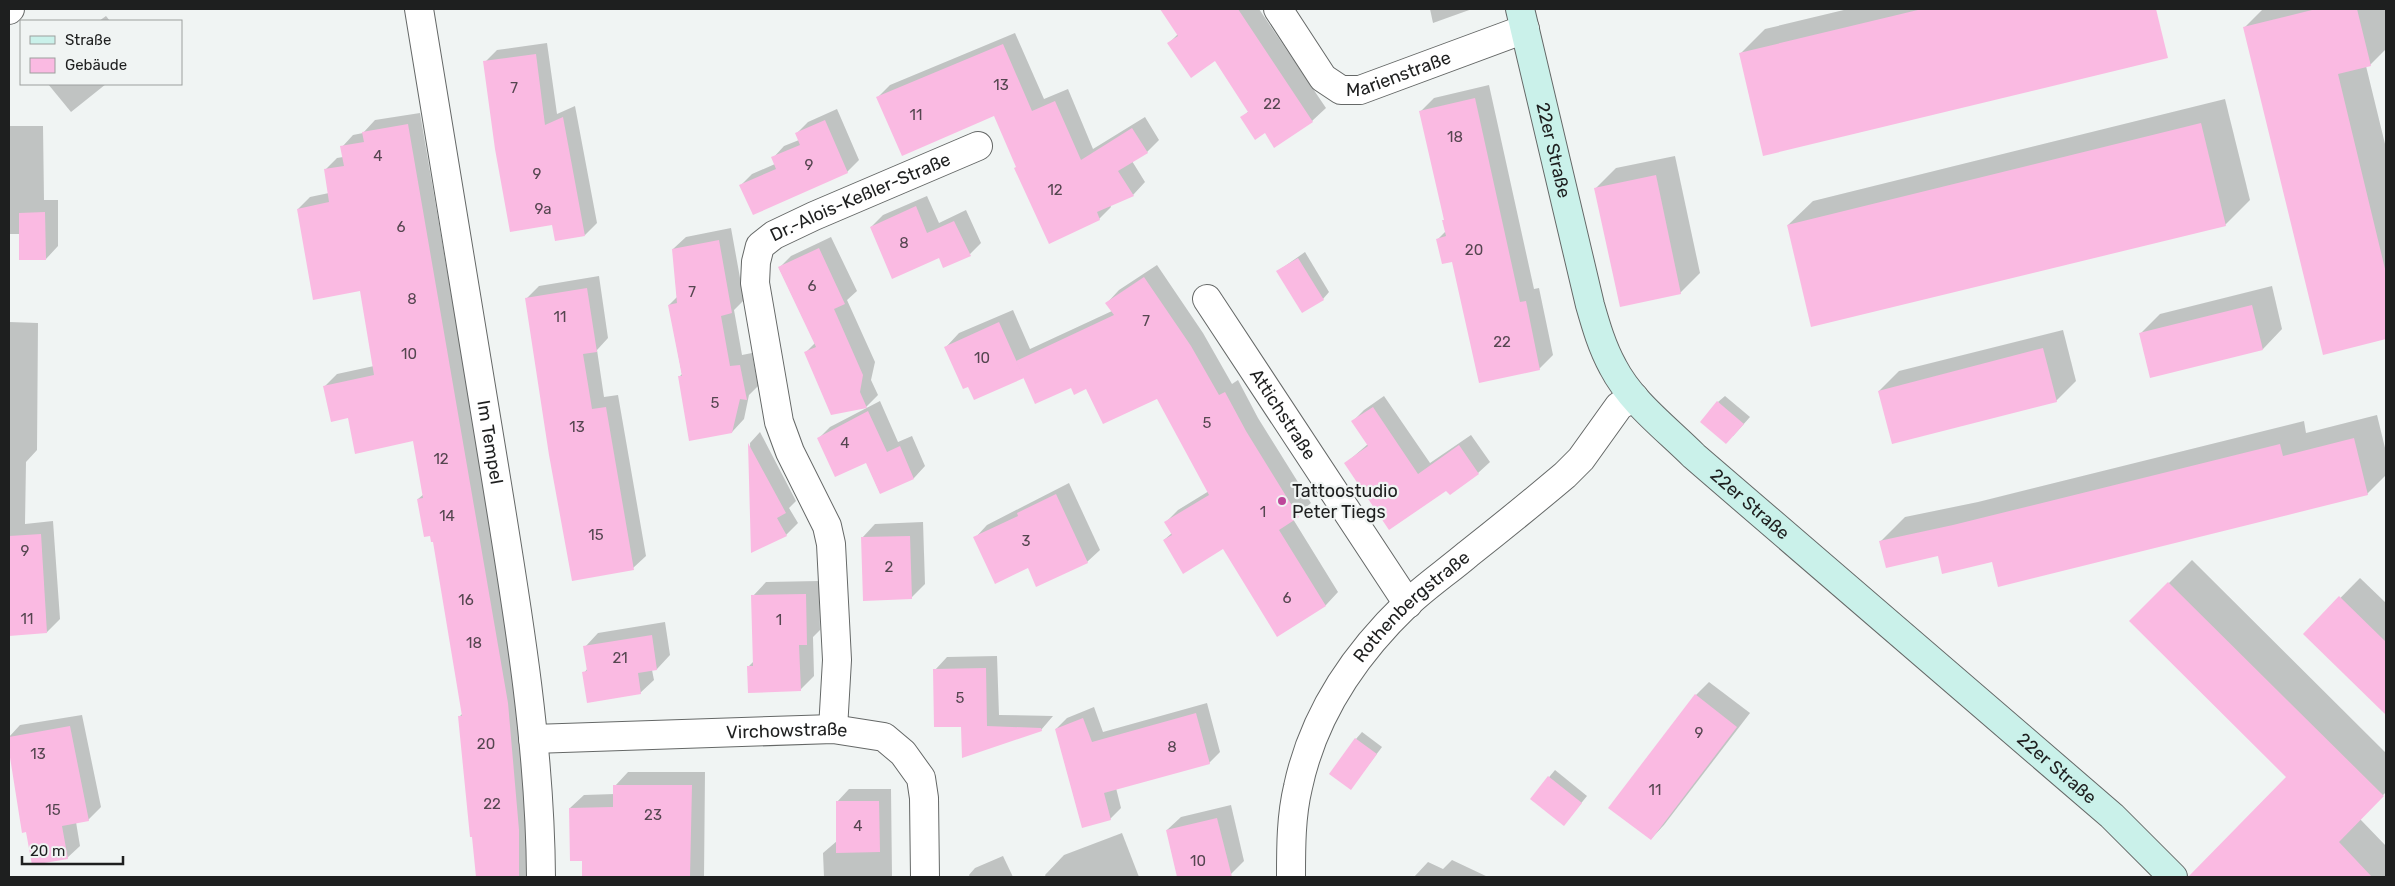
<svg xmlns="http://www.w3.org/2000/svg" width="2395" height="886" viewBox="0 0 2395 886" font-family="Rubik,sans-serif">
	<style>
		.shadow { fill: #0003 }
		.building { fill: #fabae2 }
		.lines { fill: none; stroke-linecap: round; stroke-linejoin: round }
		.street-casing { stroke: #656867; stroke-width: 30 }
		.secondary-casing { stroke: #656867; stroke-width: 30 }
		.street { stroke: #fff; stroke-width: 28 }
		.secondary { stroke: #caf1ea; stroke-width: 28 }
		.poi-dot { fill: #be469a; stroke: #f0f4f3; stroke-width: 2 }
		.labels { text-anchor: middle; dominant-baseline: central; stroke-width: 4.5; stroke-linejoin: round; paint-order: stroke }
		.number-label { font-size: 15px; fill: #554650 }
		.street-label { font-size: 18px; fill: #1e1f1f; stroke: #f0f4f3 }
		.poi-label { font-size: 18px; fill: #1e1f1f; stroke: #f0f4f3; text-anchor: start }
	</style>
	<rect width="100%" height="100%" fill="#f0f4f3"/>
	<g class="shadow">
		<polygon points="1161,9 1259,9 1326,108 1312,121 1265,132 1242,117 1249,111 1216,59 1169,43 1178,34"/>
		<polygon points="1430,9 1472,9 1433,23"/>
		<polygon points="1848,9 2148,9 2156,41 1740,54 1765,29"/>
		<polygon points="2263,9 2386,9 2386,49 2370,65 2366,66 2386,148 2386,338 2324,353 2245,27"/>
		<polygon points="106,16 110,21 99,21"/>
		<polygon points="1015,33 1044,99 1068,89 1093,149 1145,117 1159,140 1147,152 1132,161 1145,182 1133,195 1110,205 1111,207 1099,219 1017,166 995,114 878,97 890,85"/>
		<polygon points="547,43 557,114 575,106 597,223 585,235 553,223 485,62 497,50"/>
		<polygon points="48,84 106,84 71,112"/>
		<polygon points="1489,85 1534,289 1539,288 1553,355 1539,369 1438,239 1446,231 1443,221 1445,219 1420,112 1434,98"/>
		<polygon points="2225,99 2250,200 2225,225 1788,225 1813,201"/>
		<polygon points="837,109 859,160 847,172 740,186 752,174 775,164 773,158 784,146 799,140 796,134 808,122"/>
		<polygon points="420,113 519,690 531,877 477,877 460,716 463,713 434,540 418,499 424,494 414,440 349,417 325,386 337,374 374,366 361,289 298,209 310,197 329,193 325,170 337,158 343,157 342,147 353,135 363,133 375,120"/>
		<polygon points="9,126 43,126 44,200 58,200 58,246 46,259 20,234 9,234"/>
		<polygon points="1675,156 1700,273 1680,293 1596,188 1616,168"/>
		<polygon points="927,196 939,223 966,210 981,243 970,254 939,257 871,227 883,215"/>
		<polygon points="731,228 744,300 734,310 742,355 752,353 758,386 749,395 744,419 732,432 679,377 682,374 669,305 677,297 673,249 686,237"/>
		<polygon points="831,237 857,291 847,300 875,362 871,380 878,395 866,407 805,353 815,343 779,268 791,256"/>
		<polygon points="1305,252 1329,292 1323,299 1278,271"/>
		<polygon points="1157,265 1203,333 1232,384 1238,380 1258,418 1311,503 1293,519 1338,592 1326,605 1277,635 1224,548 1164,540 1172,533 1166,522 1178,510 1209,491 1157,397 1071,387 1024,375 946,347 959,333 1013,310 1030,349 1112,311 1107,303 1119,290"/>
		<polygon points="599,276 608,338 597,350 604,397 618,395 646,556 633,568 527,298 539,286"/>
		<polygon points="2272,286 2282,329 2263,349 2140,334 2160,314"/>
		<polygon points="9,322 38,323 37,450 26,462 25,524 53,521 60,619 47,632 9,635"/>
		<polygon points="2063,330 2076,381 2056,401 1879,391 1899,371"/>
		<polygon points="1384,396 1430,463 1471,435 1490,462 1478,473 1447,489 1346,463 1368,444 1353,421 1364,410"/>
		<polygon points="1725,396 1750,417 1733,436 1718,402"/>
		<polygon points="880,401 898,442 912,436 925,466 914,478 880,493 866,461 819,438 830,427"/>
		<polygon points="2377,415 2386,452 2386,475 2367,494 1993,560 1881,541 1905,517 1978,502 2304,421 2306,433"/>
		<polygon points="760,432 796,501 789,508 798,523 786,535 752,551 750,443"/>
		<polygon points="1069,483 1100,550 1087,562 1028,567 975,538 987,525"/>
		<polygon points="923,522 925,584 911,598 862,538 875,524"/>
		<polygon points="2192,560 2386,753 2386,792 2360,819 2386,846 2386,877 2206,877 2197,869 2288,777 2131,621"/>
		<polygon points="2360,578 2386,603 2386,713 2305,634"/>
		<polygon points="819,581 820,630 813,637 814,676 800,690 748,667 754,661 753,596 766,582"/>
		<polygon points="665,622 670,655 657,669 652,670 654,680 640,693 584,673 588,668 585,647 598,633"/>
		<polygon points="997,656 999,715 1053,716 1041,730 962,726 935,670 947,657"/>
		<polygon points="1709,682 1750,713 1664,825 1651,839 1696,695"/>
		<polygon points="1207,703 1220,752 1209,763 1116,788 1121,808 1110,819 1056,729 1067,718 1094,707 1103,732"/>
		<polygon points="82,715 101,807 88,820 76,822 80,846 67,858 27,831 23,831 9,737 20,725"/>
		<polygon points="1362,732 1382,747 1351,788 1356,739"/>
		<polygon points="1555,770 1587,796 1570,817 1532,798"/>
		<polygon points="628,772 705,772 704,877 626,877 626,859 570,808 584,795 615,794 615,786"/>
		<polygon points="849,789 891,789 892,876 896,877 824,877 823,853 837,841 837,802"/>
		<polygon points="1231,805 1244,861 1231,874 1219,877 1179,877 1167,830 1181,817"/>
		<polygon points="1122,833 1139,877 1046,877 1045,875 1064,855"/>
		<polygon points="1003,856 1013,877 970,877 969,875 975,868"/>
		<polygon points="1452,860 1488,877 1414,877 1428,862 1443,869"/>
	</g>
	<g class="building">
		<polygon points="1160,9 1238,9 1313,122 1274,148 1265,133 1255,140 1240,117 1248,112 1215,61 1191,78 1167,43 1178,36"/>
		<polygon points="1922,9 2156,9 2168,58 1763,156 1739,53"/>
		<polygon points="2316,9 2357,9 2371,66 2338,74 2386,273 2386,339 2323,355 2243,27"/>
		<polygon points="1003,44 1032,111 1055,101 1081,160 1132,128 1148,153 1118,171 1134,196 1097,212 1100,220 1049,244 1014,168 1016,167 994,116 902,156 876,97"/>
		<polygon points="536,54 545,125 563,117 585,236 555,241 552,225 510,232 495,149 483,61"/>
		<polygon points="1475,98 1520,302 1526,301 1540,370 1479,383 1452,262 1442,264 1436,239 1446,236 1442,220 1444,220 1419,111"/>
		<polygon points="825,120 848,173 753,215 739,185 776,169 771,157 800,145 795,133"/>
		<polygon points="2201,123 2226,226 1811,327 1787,225"/>
		<polygon points="408,124 508,703 519,830 519,877 476,877 472,837 470,837 458,716 462,716 433,542 431,542 430,536 424,537 417,499 423,498 413,441 355,454 348,418 331,422 323,386 374,375 360,291 313,300 297,209 329,202 324,169 344,166 340,146 364,142 362,132"/>
		<polygon points="1656,175 1681,294 1620,307 1594,188"/>
		<polygon points="916,206 927,233 954,221 971,256 943,268 939,258 892,279 870,227"/>
		<polygon points="45,212 46,260 19,260 19,213"/>
		<polygon points="719,240 732,313 721,316 730,366 740,365 747,400 740,399 732,433 689,441 678,376 682,376 668,305 677,303 672,249"/>
		<polygon points="819,248 845,304 834,309 863,375 860,392 867,408 831,415 804,352 816,347 778,267"/>
		<polygon points="1298,258 1324,300 1302,313 1276,271"/>
		<polygon points="1144,277 1191,346 1219,395 1225,392 1246,431 1299,517 1279,530 1326,606 1277,637 1223,549 1183,574 1163,540 1172,535 1164,522 1209,495 1157,399 1103,424 1086,389 1074,395 1071,388 1035,404 1016,361 1114,315 1105,303"/>
		<polygon points="587,288 597,352 583,354 592,409 606,407 634,570 572,581 549,455 525,298"/>
		<polygon points="2252,305 2263,350 2150,378 2139,333"/>
		<polygon points="999,322 1024,378 974,400 968,387 963,389 944,347"/>
		<polygon points="2043,348 2057,402 1892,444 1878,391"/>
		<polygon points="1717,401 1744,424 1726,444 1700,422"/>
		<polygon points="1373,407 1418,474 1459,445 1479,474 1450,495 1446,491 1389,530 1344,463 1368,446 1351,421"/>
		<polygon points="868,411 887,452 900,446 914,479 880,494 866,463 835,477 817,438"/>
		<polygon points="2354,438 2368,495 1998,587 1992,562 1942,574 1938,556 1886,568 1879,541 1953,525 2280,444 2283,456"/>
		<polygon points="748,443 786,513 777,518 787,536 751,553"/>
		<polygon points="1056,494 1088,563 1036,587 1028,568 995,584 973,537 1018,516 1017,513"/>
		<polygon points="41,534 47,633 9,636 9,536"/>
		<polygon points="910,536 912,599 863,601 861,537"/>
		<polygon points="2168,582 2384,796 2339,842 2372,877 2188,877 2286,777 2129,621"/>
		<polygon points="806,594 807,645 799,645 801,691 748,693 747,666 753,666 751,595"/>
		<polygon points="2339,596 2386,642 2386,715 2303,634"/>
		<polygon points="652,635 657,670 638,673 641,694 587,703 582,672 587,671 583,646"/>
		<polygon points="986,668 987,726 1041,728 1042,731 962,758 961,727 934,727 933,669"/>
		<polygon points="1695,694 1737,727 1651,840 1608,808"/>
		<polygon points="1196,713 1210,764 1104,793 1111,820 1082,828 1055,729 1083,718 1092,742"/>
		<polygon points="70,726 89,821 62,826 68,859 32,865 26,832 22,833 9,751 9,737"/>
		<polygon points="1355,738 1377,754 1351,790 1329,774"/>
		<polygon points="1548,776 1582,803 1564,826 1530,799"/>
		<polygon points="613,785 692,785 690,877 582,877 582,861 570,861 569,808 613,807"/>
		<polygon points="836,801 879,801 880,852 836,853"/>
		<polygon points="1217,818 1232,877 1177,877 1166,830"/>
	</g>
	<g class="lines">
		<g class="street-casing">
			<g id="street">
				<path id="s1" d="M419 9C444 161 469 314 494 466 516 602 540 739 541 877"/>
				<path id="s2" d="M1278 9 1323 78 1341 90H1360L1525 29"/>
				<polyline points="9,10 10,9"/>
				<path id="s3" d="M1207 299 1408 604"/>
				<path id="s4" d="M833 729 837 660 831 544 827 526 790 452 779 422 755 283 756 262 760 246 774 235 814 216 978 146"/>
				<path id="s5" d="M533 739 833 729 884 737 903 753 921 778 924 798 925 877"/>
				<path id="s6" d="M1291 877C1291 847 1291 816 1298 787 1313 716 1355 654 1407 604 1426 586 1448 571 1468 554 1501 528 1533 502 1565 475L1581 459 1619 406 1634 397"/>
			</g>
		</g>
		<g class="secondary-casing">
			<g id="secondary">
				<path id="s7" d="M1520 9 1590 305C1596 326 1602 347 1613 367 1631 402 1666 428 1694 456L2112 816 2173 877"/>
			</g>
		</g>
		<use href="#street" class="street"/>
		<use href="#secondary" class="secondary"/>
	</g>
	<circle class="poi-dot" cx="1282" cy="501" r="5"/>
	<g class="labels">
		<g class="number-label">
			<text x="1001" y="85">13</text>
			<text x="514" y="88">7</text>
			<text x="1272" y="104">22</text>
			<text x="916" y="115">11</text>
			<text x="1455" y="137">18</text>
			<text x="378" y="156">4</text>
			<text x="809" y="165">9</text>
			<text x="537" y="174">9</text>
			<text x="1055" y="190">12</text>
			<text x="543" y="209">9a</text>
			<text x="401" y="227">6</text>
			<text x="904" y="243">8</text>
			<text x="1474" y="250">20</text>
			<text x="812" y="286">6</text>
			<text x="692" y="292">7</text>
			<text x="412" y="299">8</text>
			<text x="560" y="317">11</text>
			<text x="1146" y="321">7</text>
			<text x="1502" y="342">22</text>
			<text x="409" y="354">10</text>
			<text x="982" y="358">10</text>
			<text x="715" y="403">5</text>
			<text x="1207" y="423">5</text>
			<text x="577" y="427">13</text>
			<text x="845" y="443">4</text>
			<text x="441" y="459">12</text>
			<text x="1263" y="512">1</text>
			<text x="447" y="516">14</text>
			<text x="596" y="535">15</text>
			<text x="1026" y="541">3</text>
			<text x="25" y="551">9</text>
			<text x="889" y="567">2</text>
			<text x="1287" y="598">6</text>
			<text x="466" y="600">16</text>
			<text x="27" y="619">11</text>
			<text x="779" y="620">1</text>
			<text x="474" y="643">18</text>
			<text x="620" y="658">21</text>
			<text x="960" y="698">5</text>
			<text x="1699" y="733">9</text>
			<text x="486" y="744">20</text>
			<text x="1172" y="747">8</text>
			<text x="38" y="754">13</text>
			<text x="1655" y="790">11</text>
			<text x="492" y="804">22</text>
			<text x="53" y="810">15</text>
			<text x="653" y="815">23</text>
			<text x="858" y="826">4</text>
			<text x="1198" y="861">10</text>
		</g>
		<g class="street-label">
			<text stroke="none"><textPath href="#s2" startOffset="164">Marienstraße</textPath></text>
			<text stroke="none"><textPath href="#s7" startOffset="145">22er Straße</textPath></text>
			<text stroke="none"><textPath href="#s4" startOffset="609">Dr.-Alois-Keßler-Straße</textPath></text>
			<text stroke="none"><textPath href="#s3" startOffset="138">Attichstraße</textPath></text>
			<text stroke="none"><textPath href="#s1" startOffset="439">Im Tempel</textPath></text>
			<text stroke="none"><textPath href="#s7" startOffset="565">22er Straße</textPath></text>
			<text stroke="none"><textPath href="#s6" startOffset="308">Rothenbergstraße</textPath></text>
			<text stroke="none"><textPath href="#s5" startOffset="254">Virchowstraße</textPath></text>
			<text stroke="none"><textPath href="#s7" startOffset="970">22er Straße</textPath></text>
		</g>
		<g class="poi-label">
			<text x="1292" y="491">Tattoostudio<tspan x="1292" dy="21">Peter Tiegs</tspan></text>
		</g>
	</g>
	<rect width="2395" height="886" fill="none" stroke="#1e1f1f" stroke-width="20"/>
	<rect x="20" y="20" width="162" height="65" fill="#f0f4f3" stroke="#9c9f9e"/>
	<rect x="30" y="36" width="25" height="8" fill="#caf1ea" stroke="#9c9f9e"/>
	<text x="65" y="45" font-size="15" fill="#1e1f1f">Straße</text>
	<rect x="30" y="58" width="25" height="15" fill="#fabae2" stroke="#9c9f9e"/>
	<text x="65" y="70" font-size="15" fill="#1e1f1f">Gebäude</text>
	<path d="M22 856v8h101v-8" fill="none" stroke="#1e1f1f" stroke-width="2.5"/>
	<text x="30" y="856" font-size="15" fill="#1e1f1f" stroke="#f0f4f3" stroke-width="4" paint-order="stroke">20 m</text>
</svg>
